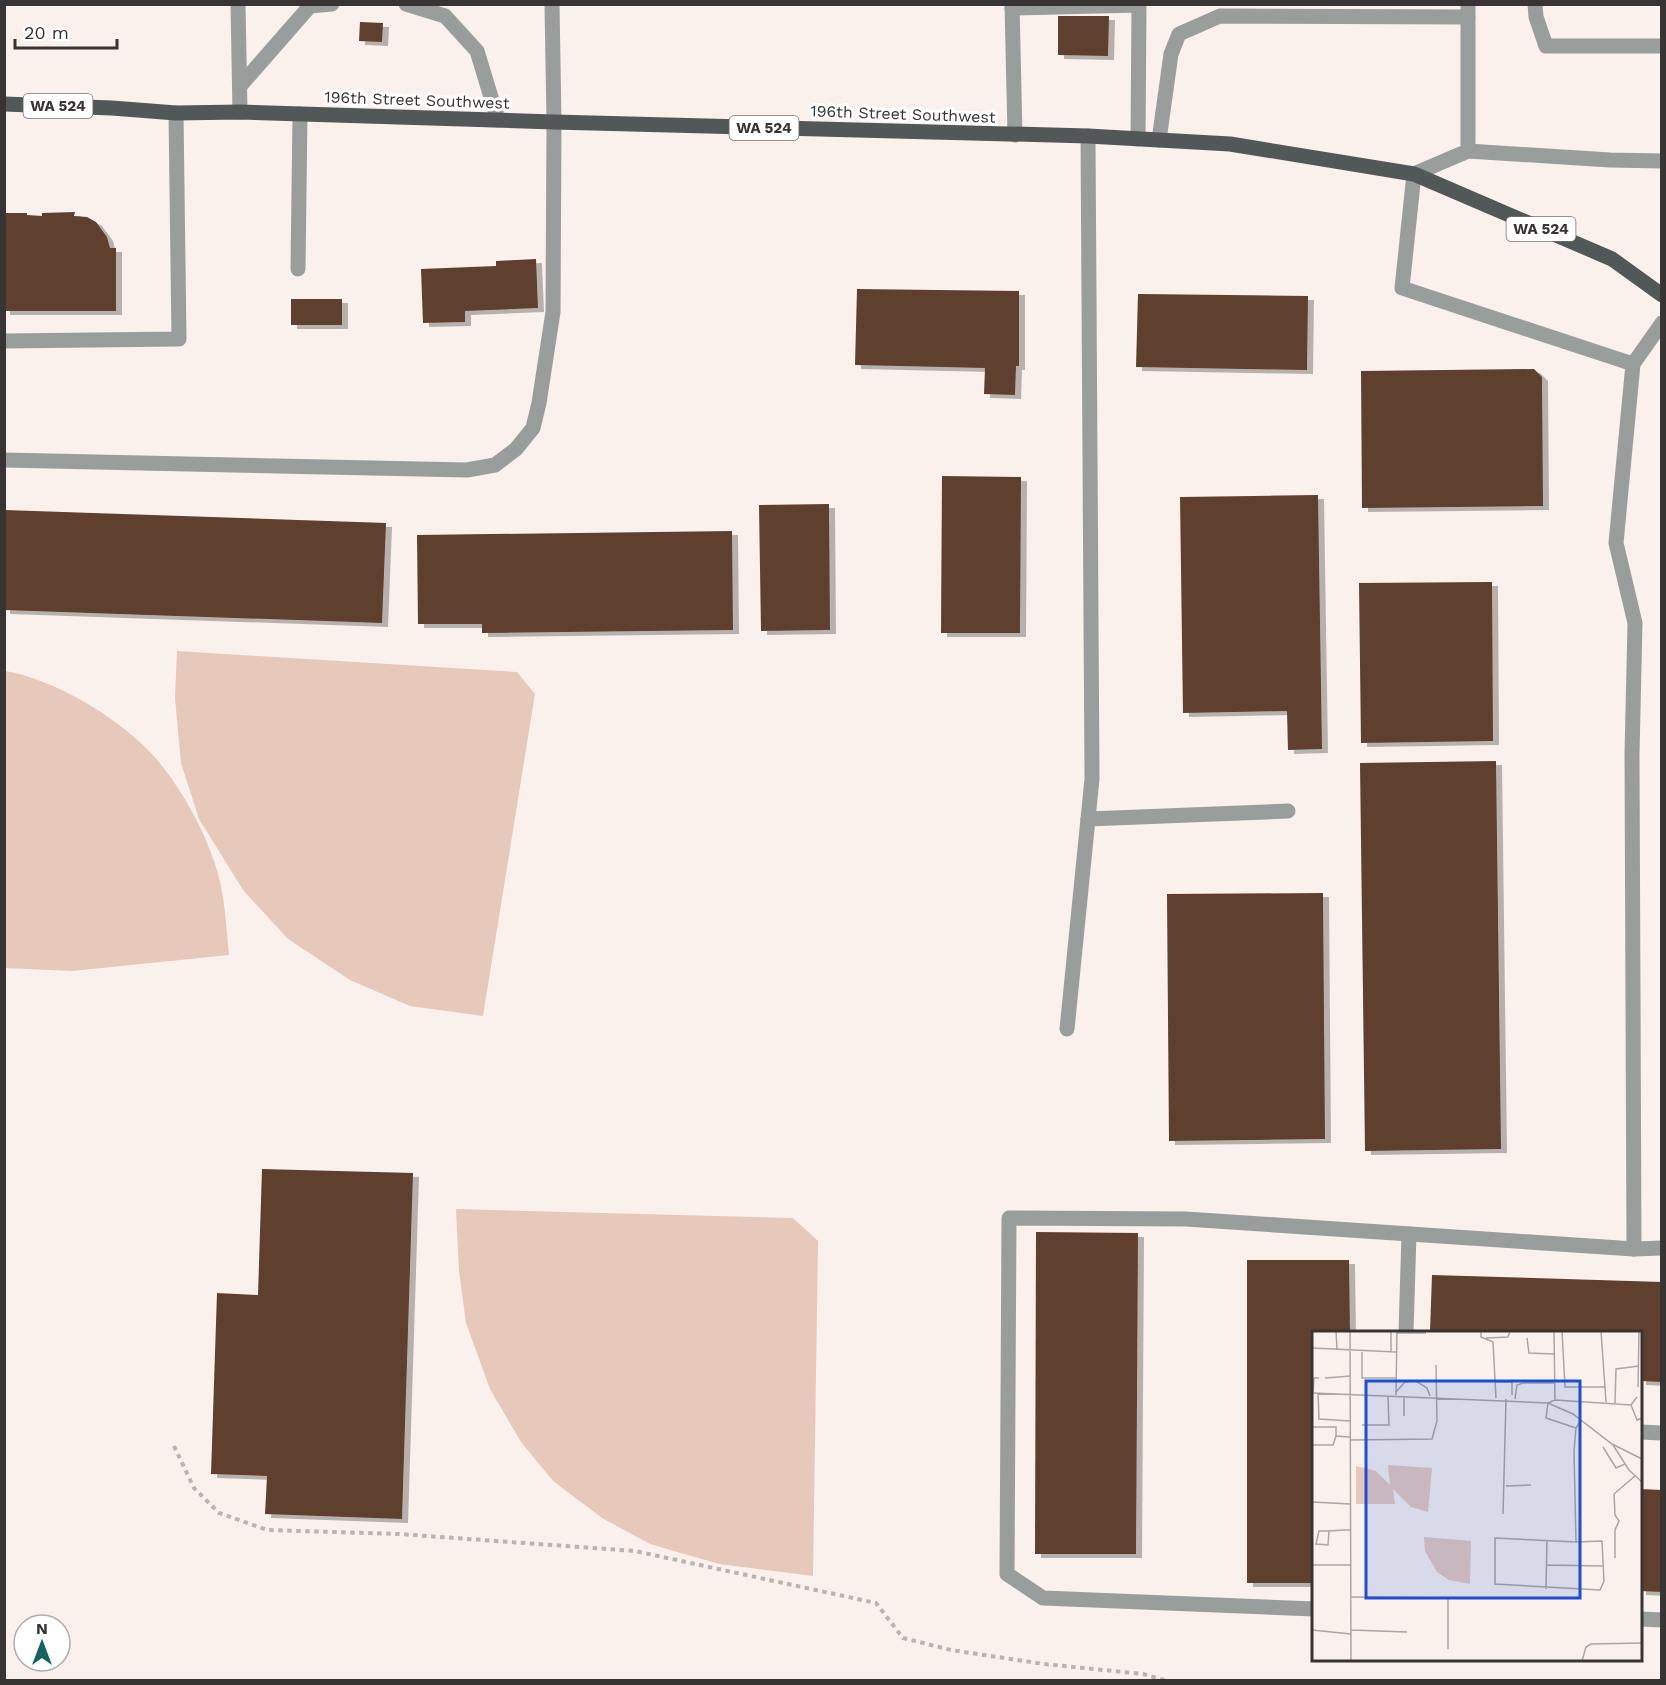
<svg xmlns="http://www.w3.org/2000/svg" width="1666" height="1685" viewBox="0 0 1666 1685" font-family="'Work Sans',sans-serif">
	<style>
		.green { fill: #e7c9bb }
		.building { fill: #5f3f2f; filter: url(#shadow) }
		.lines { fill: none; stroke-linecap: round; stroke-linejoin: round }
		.path { stroke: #bab3b0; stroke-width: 4; stroke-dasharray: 4.5 4.5; stroke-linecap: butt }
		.minor { stroke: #999e9d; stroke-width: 15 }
		.major { stroke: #515857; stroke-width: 15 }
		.labels { text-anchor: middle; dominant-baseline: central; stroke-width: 6; stroke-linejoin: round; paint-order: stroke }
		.shield { fill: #fff; stroke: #747170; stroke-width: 1.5 }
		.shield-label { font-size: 15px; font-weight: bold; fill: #383433 }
		.street-label { font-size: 16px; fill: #383433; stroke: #fff }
		.inset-road { fill: none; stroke: #aca5a3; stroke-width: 1.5 }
		.view { fill: #1d4ed8; fill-opacity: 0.15; stroke: #1d4ed8; stroke-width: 3 }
		.inset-edge { fill: none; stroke: #383433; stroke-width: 3 }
	</style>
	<defs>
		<filter id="shadow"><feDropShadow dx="6" dy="4" stdDeviation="0" flood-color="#0004"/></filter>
	</defs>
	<rect width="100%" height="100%" fill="#faf1ed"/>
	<g class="green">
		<polygon points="177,651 517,672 535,694 483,1016 410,1006 350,980 288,939 243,890 199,819 181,763 175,698"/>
		<path d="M5 671C54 679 117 717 151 753 178 782 203 827 215 864 225 893 226 925 229 955L72 971 5 968Z"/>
		<polygon points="456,1209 793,1218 818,1241 813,1576 719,1564 650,1544 602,1518 553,1481 521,1442 490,1389 466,1323 459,1271"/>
	</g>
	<g class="building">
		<polygon points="1058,16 1109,16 1108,56 1058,55"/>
		<polygon points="360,22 383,23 382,42 359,41"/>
		<polygon points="75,212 74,216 87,217 96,222 107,237 110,248 116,248 116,311 4,311 4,213 27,213 27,215 42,216 42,213"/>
		<polygon points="536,259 538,308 465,311 465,322 423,323 421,269 496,266 496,261"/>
		<polygon points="857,289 1019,291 1019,366 1016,366 1015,395 984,394 985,368 855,365"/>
		<polygon points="1138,294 1308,296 1307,370 1136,367"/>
		<rect x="291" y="299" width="51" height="26"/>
		<polygon points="1534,369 1542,377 1543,506 1362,508 1361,371"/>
		<polygon points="942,476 1021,477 1020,633 941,633"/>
		<polygon points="1318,495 1322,749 1288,750 1287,711 1183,713 1180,497"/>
		<polygon points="829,504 830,630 761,631 759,505"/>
		<polygon points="4,510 386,523 382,623 4,610"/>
		<polygon points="732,531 733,630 482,633 482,624 418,624 417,535"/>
		<polygon points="1492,582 1493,741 1361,743 1359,583"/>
		<polygon points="1496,761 1501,1149 1365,1151 1360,763"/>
		<polygon points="1323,893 1325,1139 1169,1141 1167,894"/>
		<polygon points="262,1169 413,1173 402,1519 265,1514 267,1476 211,1474 217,1293 258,1295"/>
		<polygon points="1036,1232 1138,1233 1136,1554 1035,1554"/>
		<polygon points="1247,1260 1349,1260 1350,1332 1314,1332 1314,1583 1247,1583"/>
		<polygon points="1432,1275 1662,1282 1662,1382 1640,1381 1640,1332 1430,1332"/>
		<polygon points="1640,1489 1662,1490 1662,1592 1640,1591"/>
	</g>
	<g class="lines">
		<polyline class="path" points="174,1446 194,1488 219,1513 267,1530 399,1534 635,1551 876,1603 903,1638 951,1650 1044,1664 1143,1674 1164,1680"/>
		<g class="minor">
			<polyline points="238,4 240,112"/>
			<polyline points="406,4 445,16 477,51 498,120"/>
			<polyline points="1012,4 1015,135"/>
			<polyline points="1468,4 1468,151"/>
			<polyline points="1535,4 1536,17 1546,46 1662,46"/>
			<polyline points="1012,8 1139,5 1138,139"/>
			<polyline points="240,86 310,6 332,4"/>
			<polyline points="1159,140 1171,54 1179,34 1220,16 1468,17"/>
			<polyline points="298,269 300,114"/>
			<polyline points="4,341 179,339 176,113"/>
			<polyline points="1633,364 1402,288 1414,174 1468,151 1610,160 1662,161"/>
			<polyline points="4,460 467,470 495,465 516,449 533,428 539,403 553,312 554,122 552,4"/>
			<polyline points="1088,819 1288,811"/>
			<polyline points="1067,1029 1092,779 1088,136"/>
			<polyline points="1634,1249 1632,754 1635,623 1616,543 1633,364 1662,323"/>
			<polyline points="1406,1332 1409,1234"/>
			<polyline points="1640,1432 1662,1433"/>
			<polyline points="1314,1609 1043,1598 1007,1574 1009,1218 1186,1219 1634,1249 1662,1248"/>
			<polyline points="1640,1619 1662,1620"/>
		</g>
		<polyline class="major" points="4,104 112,108 176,113 240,112 554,122 1088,136 1230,144 1414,174 1612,259 1662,295"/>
	</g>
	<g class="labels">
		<g class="shield">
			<rect x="23.5" y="94" width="69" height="24" rx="4.5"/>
			<rect x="729.5" y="116" width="69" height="24" rx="4.5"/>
			<rect x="1506.5" y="217" width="69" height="24" rx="4.5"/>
		</g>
		<g class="shield-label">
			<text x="58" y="106">WA 524</text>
			<text x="764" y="128">WA 524</text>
			<text x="1541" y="229">WA 524</text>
		</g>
		<g class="street-label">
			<text transform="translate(417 100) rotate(2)">196th Street Southwest</text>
			<text transform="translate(903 114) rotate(2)">196th Street Southwest</text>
		</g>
	</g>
	<g transform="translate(1312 1331)">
		<rect width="330" height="330" fill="#faf1ed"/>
		<path d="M76 134 120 137 116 181 99 176 81 158 83 173H44V135L64 140 78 154ZM112 206 159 210 158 253 137 249 125 241 113 220Z" fill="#e7c9bb"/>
		<path class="inset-road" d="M24 0 25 18M38 0 39 330M79 0V21M169 0V6L181 11 184 67M242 0 243 69M250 0 253 56H294M289 0 294 71M85 2H114M174 7 196 6 198 0M215 7 217 22 242 23M0 17 84 21M50 21V47H84M13 47 39 45M184 51H200V64M326 56 327 0M84 61 93 51 104 50 115 57 118 65M0 62 236 72 261 83 300 113 330 128M1 62 2 47H7M6 62 7 88 38 90M84 64 85 0M203 68 205 54 211 52H242M303 72 304 38 327 35M319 74 325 89 330 87M92 85V65M50 94H77L76 65M0 96H24V105L38 106M264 97 234 87 236 72 243 69 319 74 325 66M38 109 120 108 125 90 124 34M0 114H21L24 105M301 114 317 139 330 151M291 116 304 137 313 133M194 155 219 154M0 171 38 173M191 183 194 68M17 200 16 214 4 213 7 200H17L32 199H38M264 211 290 210 292 250 288 259 183 253V207L264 211 262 120 264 97 269 89M303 227V199L307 190 303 184 302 163 323 145M0 234H38M234 234 292 235M234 258 235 209M38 266 150 267M136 267V318M0 299 39 303M39 299 95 301M270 330 274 316 279 313 330 312"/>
		<path class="view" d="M54 50H268V267H54Z"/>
		<rect width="330" height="330" class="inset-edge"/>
	</g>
	<rect width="1666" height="1685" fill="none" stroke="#383433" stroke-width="12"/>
	<g transform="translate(42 1643)"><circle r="28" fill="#ffffff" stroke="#afaead" stroke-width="1.5"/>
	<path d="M0-4.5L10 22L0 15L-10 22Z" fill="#146360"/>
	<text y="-9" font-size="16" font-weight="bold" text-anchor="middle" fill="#383433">N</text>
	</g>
	<path d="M15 39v9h102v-9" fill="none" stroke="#383433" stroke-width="3"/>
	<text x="24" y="39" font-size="18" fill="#383433" stroke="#ffffff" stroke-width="4.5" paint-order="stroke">20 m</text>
</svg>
